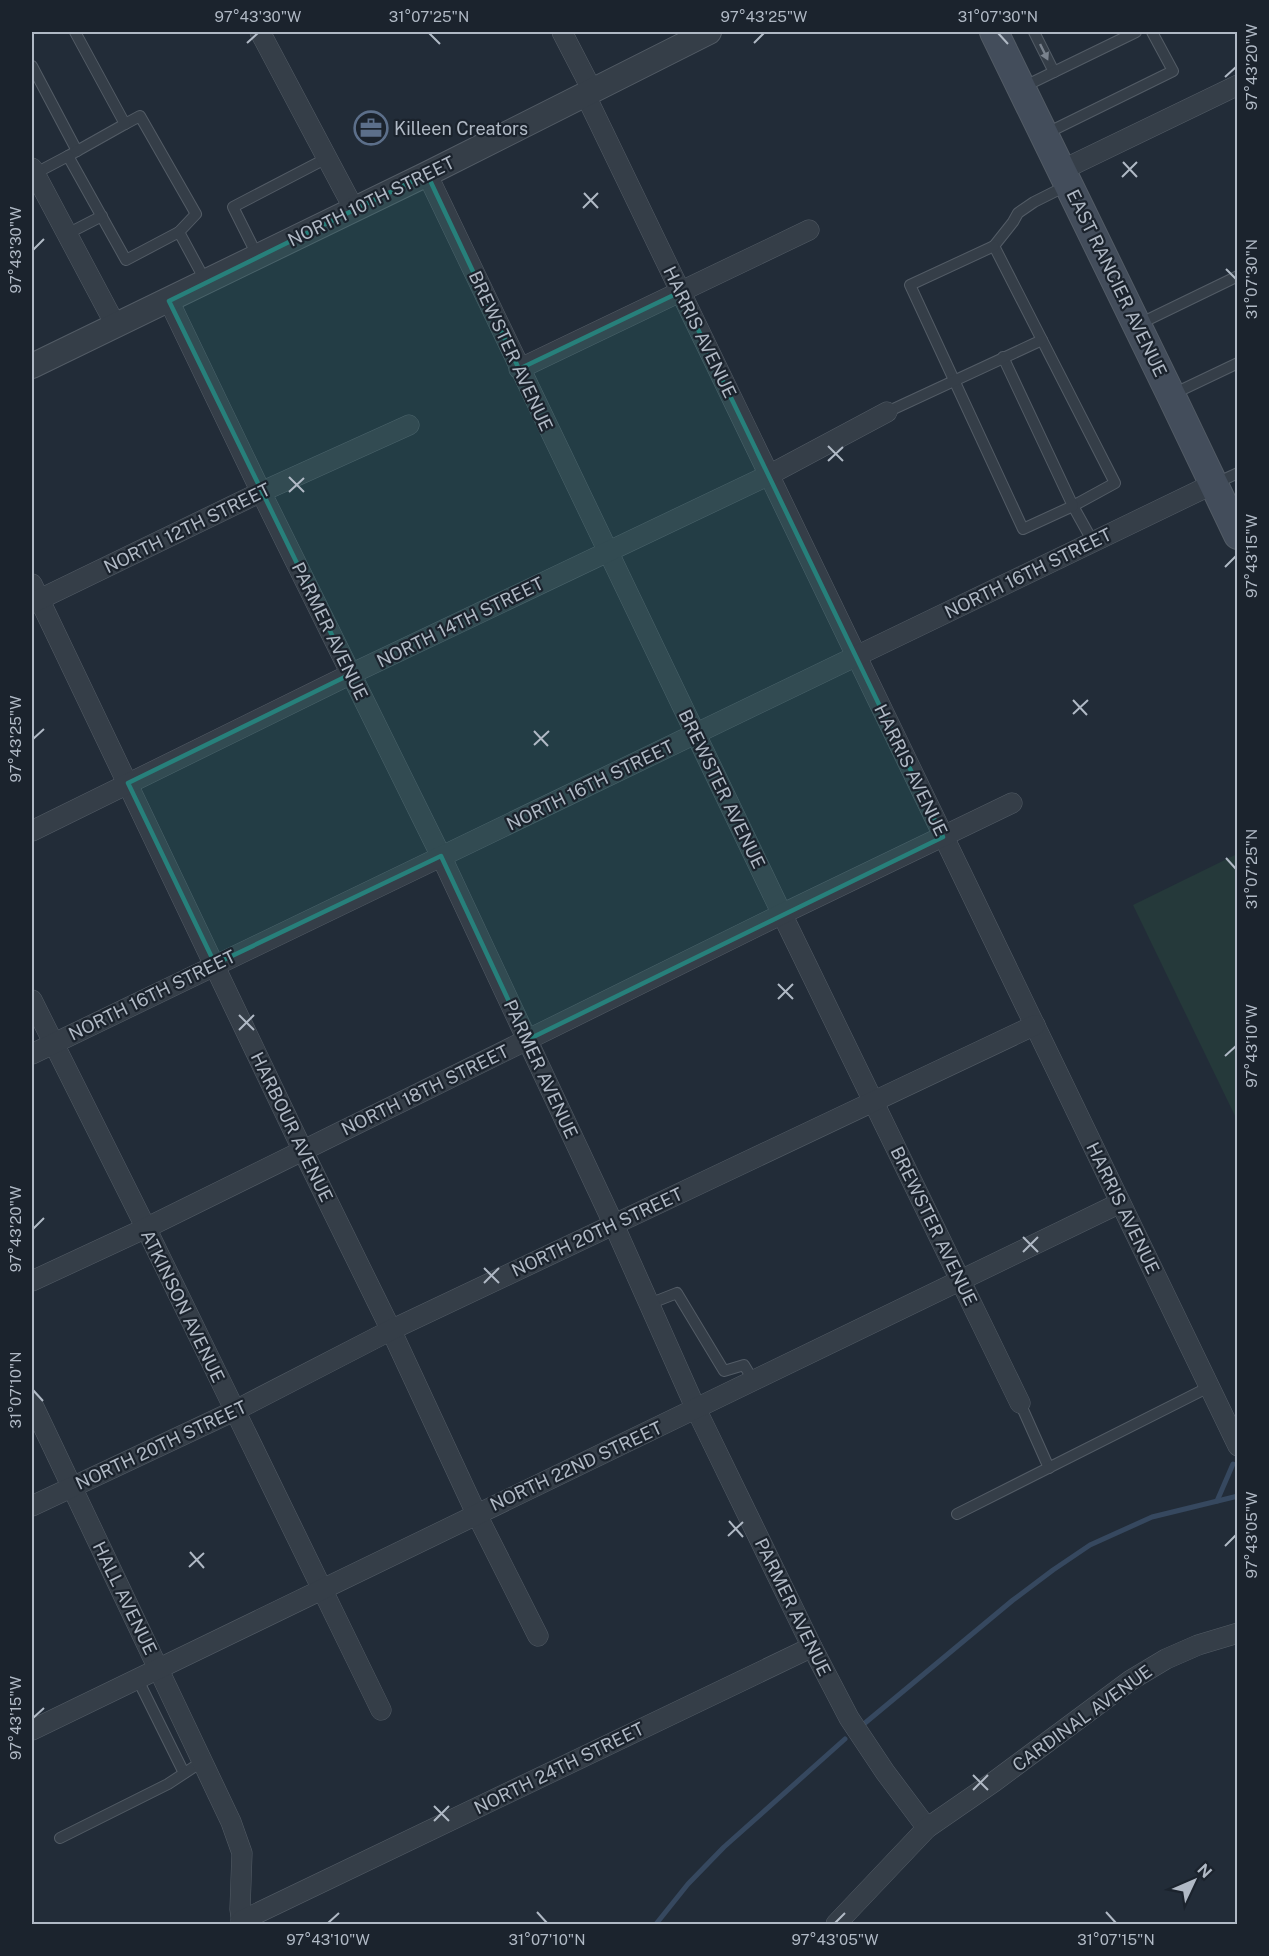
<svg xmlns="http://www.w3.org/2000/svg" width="1269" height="1956" viewBox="0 0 1269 1956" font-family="'Public Sans',sans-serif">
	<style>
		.green { fill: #25393a }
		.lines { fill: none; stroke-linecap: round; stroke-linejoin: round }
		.stream { stroke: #36485f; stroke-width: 5 }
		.service-casing { stroke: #535c66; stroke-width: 12 }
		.minor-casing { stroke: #535c66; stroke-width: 21 }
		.tertiary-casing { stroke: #535c66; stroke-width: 26 }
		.secondary-casing { stroke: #535c66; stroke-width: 30 }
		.service { stroke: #353e48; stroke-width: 10 }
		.minor { stroke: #353e48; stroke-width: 20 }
		.tertiary { stroke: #353e48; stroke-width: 24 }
		.secondary { stroke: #434d5b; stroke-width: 28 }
		.oneway { fill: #79828d }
		.marked { fill: #27807b; fill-opacity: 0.2; stroke: #27807b; stroke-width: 4.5; stroke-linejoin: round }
		.ticks { fill: none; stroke: #b0b9c5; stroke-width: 2 }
		.labels { text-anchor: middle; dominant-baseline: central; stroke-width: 4.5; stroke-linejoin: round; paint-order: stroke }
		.poi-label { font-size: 18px; fill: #b0b9c5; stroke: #1b232d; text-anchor: start }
		.street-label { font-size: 18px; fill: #b0b9c5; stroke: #1b232d }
		.neatline { fill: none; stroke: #b0b9c5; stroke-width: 2 }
		.ticks-label { font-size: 15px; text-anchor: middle; fill: #b0b9c5 }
	</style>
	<rect width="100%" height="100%" fill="#222c38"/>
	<polygon class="green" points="1237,854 1237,1120 1133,905"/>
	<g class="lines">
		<g class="stream">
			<polyline points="1217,1501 1233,1464"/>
			<polyline points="865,1723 1013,1600 1053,1570 1090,1545 1152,1517 1238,1496"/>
			<polyline points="656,1924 688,1884 724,1847 845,1739"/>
		</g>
		<g class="service-casing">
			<g id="service">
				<polyline points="1034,32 1054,72"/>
				<polyline points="32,66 77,151"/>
				<polyline points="1023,87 1136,32"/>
				<polyline points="125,124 140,116 196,214 179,232"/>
				<polyline points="1045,134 1173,71 1152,32"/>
				<polyline points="68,156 125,124 75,32"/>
				<polyline points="34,174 68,156 126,260 179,232 206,282"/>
				<polyline points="1068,185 1034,202 1018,213 1013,222 994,246 1115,483 1073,506 1093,542"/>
				<polyline points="67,234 102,216"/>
				<polyline points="994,246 910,285 1023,529 1073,506 1003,357"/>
				<polyline points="258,257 233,207 327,158"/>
				<polyline points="1137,325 1238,276"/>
				<polyline points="1173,394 1238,363"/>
				<polyline points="887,412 1042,340"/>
				<polyline points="1214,484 1238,473"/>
				<polyline points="649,1304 677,1293 724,1371 744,1365 753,1380"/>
				<polyline points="1020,1403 1049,1468"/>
				<polyline points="957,1514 1209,1387"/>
				<polyline points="137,1678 184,1773"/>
				<polyline points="60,1838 168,1784 203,1761"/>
			</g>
		</g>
		<g class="minor-casing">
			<g id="minor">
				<polyline points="260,32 354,209"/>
				<polyline points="562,32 592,90"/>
				<polyline points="585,94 1238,1446"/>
				<polyline points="32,168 116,326"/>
				<polyline points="1062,170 1238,85"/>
				<polyline points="427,174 782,914 1020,1403"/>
				<polyline points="169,301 261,492 441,856 614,1225 696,1409 812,1647 849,1718 885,1772 927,1828"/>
				<polyline points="519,369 809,230"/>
				<polyline points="32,584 303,1151 391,1330 476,1513 538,1636"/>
				<polyline points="32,603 261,492 409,425"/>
				<polyline points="32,831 351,674 769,475 887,412"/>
				<polyline points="32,1000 146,1228 381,1710"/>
				<polyline points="32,1054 1213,484"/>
				<polyline points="32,1281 146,1228 782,914 1012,803"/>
				<polyline points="32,1403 231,1822 242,1853 240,1909 242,1924"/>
				<polyline points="32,1506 234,1411 391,1330 1035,1025"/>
				<polyline points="32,1730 1120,1203"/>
				<polyline points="241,1921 812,1647"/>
				<polyline points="836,1924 927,1828 995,1781 1131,1680 1166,1659 1198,1645 1238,1633"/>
			</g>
		</g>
		<g class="tertiary-casing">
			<polyline id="tertiary" points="32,366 427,174 709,32"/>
		</g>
		<g class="secondary-casing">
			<polyline id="secondary" points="994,32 1171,395 1238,535"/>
		</g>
		<use href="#service" class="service"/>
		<use href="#minor" class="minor"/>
		<use href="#tertiary" class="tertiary"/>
		<use href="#secondary" class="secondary"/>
	</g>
	<defs><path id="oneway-solid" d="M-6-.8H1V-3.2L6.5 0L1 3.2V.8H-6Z" transform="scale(1.5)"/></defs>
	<use class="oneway" href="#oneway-solid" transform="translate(1044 52) rotate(64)"/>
	<path class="marked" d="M427 174 519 369 680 292 943 837 527 1040 441 856 215 964 128 783 351 674 169 301Z"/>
	<path class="ticks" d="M429 33 440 44M998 33 1008 44M247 43 258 33M754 43 764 33M1225 77 1236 67M1123 162 1137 177M1122 177 1137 162M584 193 598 208M583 208 598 193M33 250 44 239M1226 269 1236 279M828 446 843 461M828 461 843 447M289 477 304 492M289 492 304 478M1225 567 1236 556M1073 700 1087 715M1073 714 1088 700M534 731 548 746M33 739 44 729M534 745 549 731M1226 858 1236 869M778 984 793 999M778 999 793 984M239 1015 254 1030M239 1030 254 1015M1225 1056 1236 1046M33 1229 44 1218M1023 1237 1038 1252M1023 1252 1038 1237M484 1268 499 1283M484 1283 499 1268M33 1390 43 1401M729 1521 743 1537M728 1536 743 1522M1225 1546 1236 1535M190 1552 204 1568M189 1567 204 1553M33 1718 44 1708M973 1775 988 1790M973 1790 988 1775M434 1806 449 1821M434 1821 449 1806M537 1912 547 1923M1106 1912 1116 1923M328 1923 339 1913M835 1923 845 1913"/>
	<defs>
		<g id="office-ring" transform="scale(1.725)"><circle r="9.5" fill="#1b232d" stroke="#5c6f8a" stroke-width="1.5"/><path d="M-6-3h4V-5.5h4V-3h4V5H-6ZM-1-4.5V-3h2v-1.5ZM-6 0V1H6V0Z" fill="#5c6f8a"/></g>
	</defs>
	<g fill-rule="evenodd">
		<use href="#office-ring" x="371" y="128"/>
	</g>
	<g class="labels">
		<g class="poi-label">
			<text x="394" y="128">Killeen Creators</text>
		</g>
		<g class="street-label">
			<text transform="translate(371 201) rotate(-26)">NORTH 10TH STREET</text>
			<text transform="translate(1117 283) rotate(64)">EAST RANCIER AVENUE</text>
			<text transform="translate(700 332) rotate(64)">HARRIS AVENUE</text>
			<text transform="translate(511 351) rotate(65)">BREWSTER AVENUE</text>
			<text transform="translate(187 528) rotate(-26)">NORTH 12TH STREET</text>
			<text transform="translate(1028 573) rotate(-26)">NORTH 16TH STREET</text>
			<text transform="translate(460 622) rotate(-26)">NORTH 14TH STREET</text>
			<text transform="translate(330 631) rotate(64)">PARMER AVENUE</text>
			<text transform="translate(911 770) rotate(64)">HARRIS AVENUE</text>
			<text transform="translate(590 785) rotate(-26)">NORTH 16TH STREET</text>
			<text transform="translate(722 789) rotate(64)">BREWSTER AVENUE</text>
			<text transform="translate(152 995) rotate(-26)">NORTH 16TH STREET</text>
			<text transform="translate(541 1069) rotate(65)">PARMER AVENUE</text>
			<text transform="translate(425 1090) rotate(-26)">NORTH 18TH STREET</text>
			<text transform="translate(292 1127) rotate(64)">HARBOUR AVENUE</text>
			<text transform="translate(1123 1208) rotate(64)">HARRIS AVENUE</text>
			<text transform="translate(934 1226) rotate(64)">BREWSTER AVENUE</text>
			<text transform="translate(597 1232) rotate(-25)">NORTH 20TH STREET</text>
			<text transform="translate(183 1306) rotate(64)">ATKINSON AVENUE</text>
			<text transform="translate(161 1445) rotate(-25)">NORTH 20TH STREET</text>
			<text transform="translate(576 1466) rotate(-25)">NORTH 22ND STREET</text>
			<text transform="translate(125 1598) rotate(64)">HALL AVENUE</text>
			<text transform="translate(793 1607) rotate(64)">PARMER AVENUE</text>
			<text transform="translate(1082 1718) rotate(-36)">CARDINAL AVENUE</text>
			<text transform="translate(559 1768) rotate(-26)">NORTH 24TH STREET</text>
		</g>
	</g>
	<rect width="1269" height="1956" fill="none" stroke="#1b232d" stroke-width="66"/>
	<g transform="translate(1194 1881) rotate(46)" stroke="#1b232d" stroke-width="4.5" paint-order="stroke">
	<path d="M0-4.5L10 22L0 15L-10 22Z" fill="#b0b9c5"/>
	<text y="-9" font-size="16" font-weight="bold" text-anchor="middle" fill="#b0b9c5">N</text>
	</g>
	<rect x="33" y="33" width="1203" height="1890" class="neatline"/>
	<g class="ticks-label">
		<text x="258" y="22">97°43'30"W</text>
		<text x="429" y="22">31°07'25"N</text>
		<text x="764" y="22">97°43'25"W</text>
		<text x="998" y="22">31°07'30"N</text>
		<text transform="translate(1252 67) rotate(-90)" y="5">97°43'20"W</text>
		<text transform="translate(16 250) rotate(-90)" y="5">97°43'30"W</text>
		<text transform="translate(1252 279) rotate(-90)" y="5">31°07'30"N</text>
		<text transform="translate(1252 556) rotate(-90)" y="5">97°43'15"W</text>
		<text transform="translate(16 739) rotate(-90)" y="5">97°43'25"W</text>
		<text transform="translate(1252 869) rotate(-90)" y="5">31°07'25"N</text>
		<text transform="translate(1252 1046) rotate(-90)" y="5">97°43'10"W</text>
		<text transform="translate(16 1229) rotate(-90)" y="5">97°43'20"W</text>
		<text transform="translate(16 1390) rotate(-90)" y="5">31°07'10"N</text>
		<text transform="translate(1252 1535) rotate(-90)" y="5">97°43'05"W</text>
		<text transform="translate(16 1718) rotate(-90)" y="5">97°43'15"W</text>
		<text x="328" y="1945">97°43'10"W</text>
		<text x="547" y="1945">31°07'10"N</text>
		<text x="835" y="1945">97°43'05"W</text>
		<text x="1116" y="1945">31°07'15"N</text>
	</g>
</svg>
